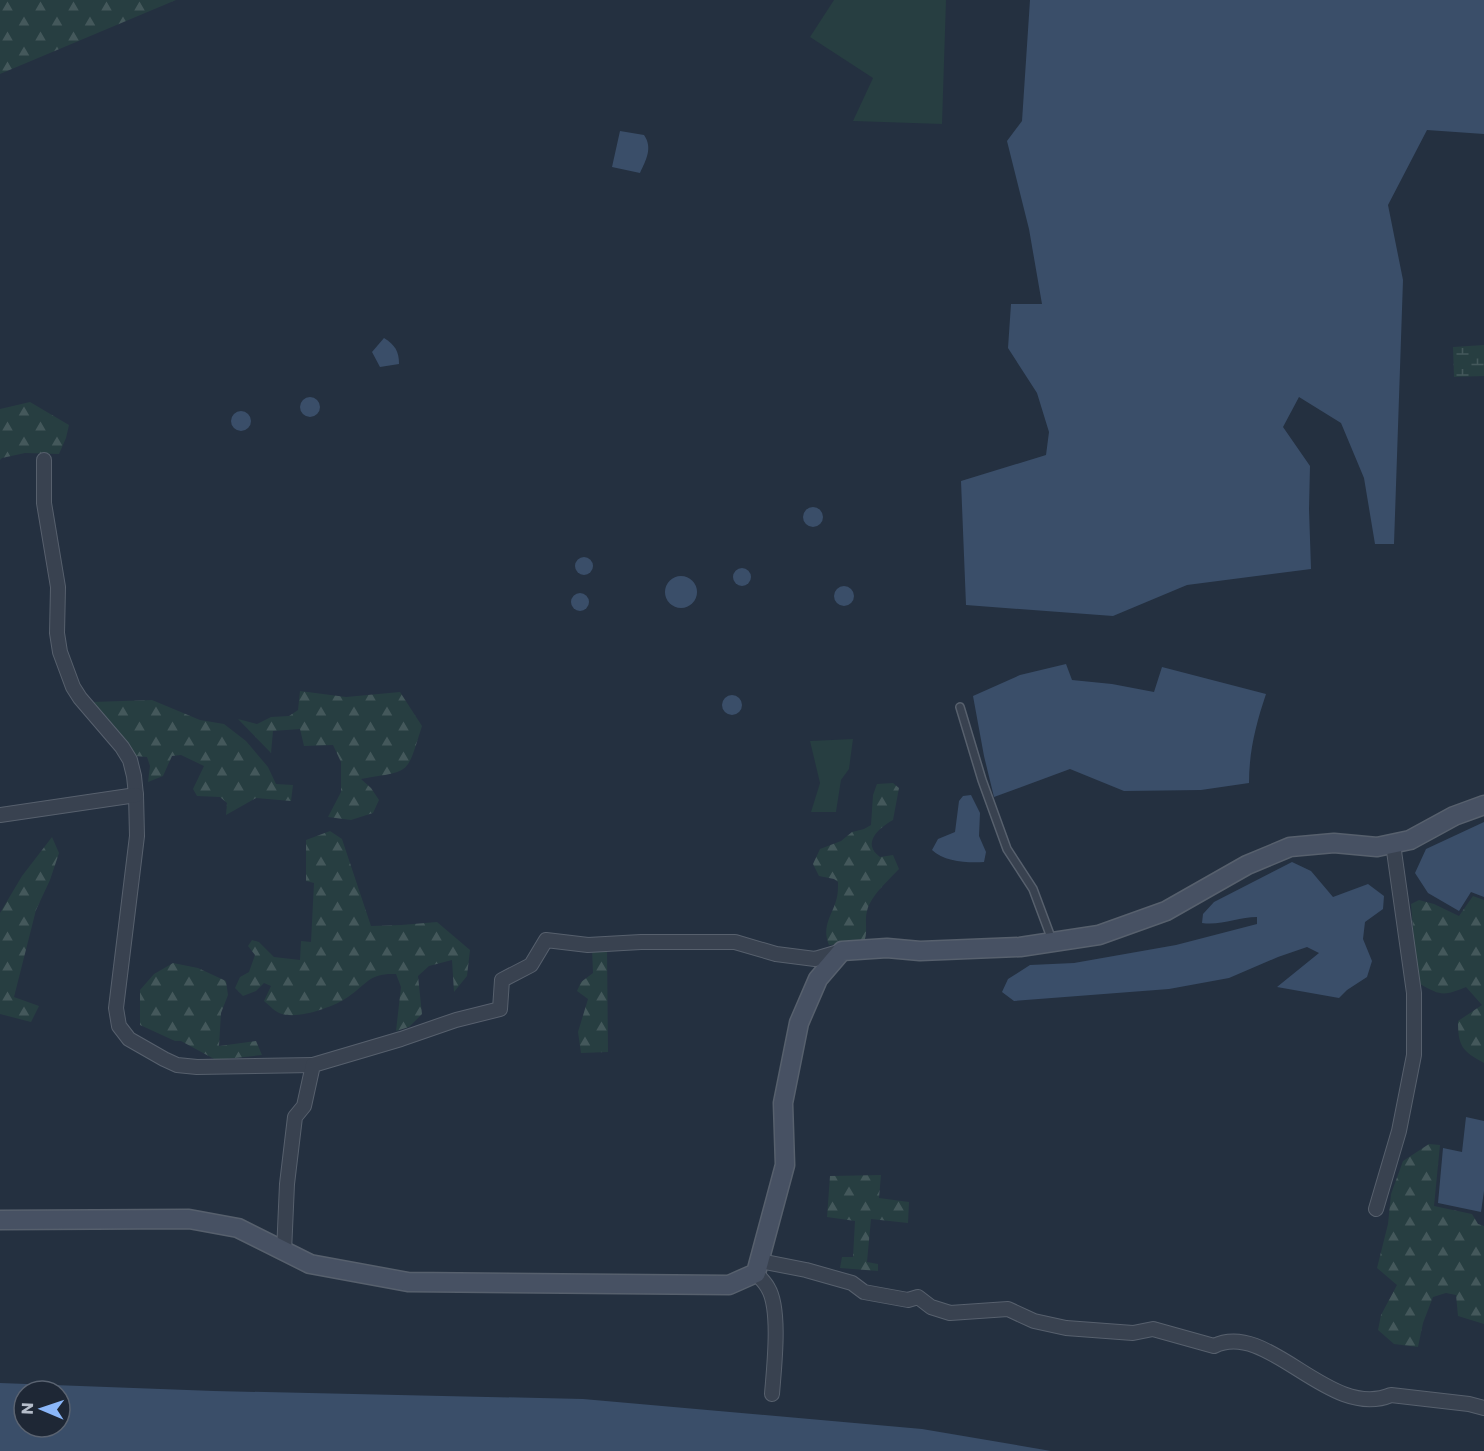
<svg xmlns="http://www.w3.org/2000/svg" width="1484" height="1451" viewBox="0 0 1484 1451" font-family="Poppins,sans-serif">
	<style>
		.green { fill: #273e41 }
		.forest { fill: url(#forest-firs) }
		.wetland { fill: url(#wetland-marsh) }
		.water { fill: #3a4e69; fill-rule: evenodd }
		.lines { fill: none; stroke-linecap: round; stroke-linejoin: round }
		.lane-casing { stroke: #57606d; stroke-width: 10 }
		.street-casing { stroke: #57606d; stroke-width: 16 }
		.secondary-casing { stroke: #57606d; stroke-width: 21 }
		.lane { stroke: #394250; stroke-width: 7 }
		.street { stroke: #394250; stroke-width: 14 }
		.secondary { stroke: #475163; stroke-width: 18 }
	</style>
	<defs>
		<pattern id="forest-firs" width="22" height="20" patternUnits="userSpaceOnUse" patternTransform="scale(1.5)"><rect width="22" height="20" fill="#273e41"/><path d="M5 1l3.5 6h-7zM16 11l3.5 6h-7z" fill="#44585b"/></pattern>
		<pattern id="wetland-marsh" width="20" height="14" patternUnits="userSpaceOnUse" patternTransform="scale(1.5)"><rect width="20" height="14" fill="#273e41"/><path d="M1 5h8M5 5V1M11 12h8M15 12V8" fill="none" stroke="#44585b"/></pattern>
	</defs>
	<rect width="100%" height="100%" fill="#243040"/>
	<g class="green">
		<polygon points="834,0 946,0 942,124 853,121 873,78 810,37"/>
		<polygon points="853,739 849,769 841,780 836,812 811,812 820,783 810,741"/>
	</g>
	<g class="forest">
		<polygon points="0,0 176,0 0,74"/>
		<polygon points="30,402 69,425 66,438 59,454 25,453 2,458 0,460 0,409"/>
		<path d="M300 691 346 697 400 692 422 726C406 776 412 770 361 779L371 788 379 800 373 813 351 820 328 817 341 792V762L333 745 304 746 300 729 273 731 271 753 238 719 257 724 271 717 289 716 298 710Z"/>
		<polygon points="152,700 200,720 224,724 246,741 268,767 276,784 293,785 291,801 256,798 226,815 227,803 220,797 197,796 193,789 204,766 181,755 172,756 163,776 148,782 150,766 147,757 135,756 92,702"/>
		<path d="M893 783 899 788 893 820C879 828 861 843 880 857L893 855 899 869C889 880 871 895 867 911 864 921 869 935 863 943L829 945C821 925 833 915 837 897 838 893 838 887 838 882L834 879 819 876 813 864 820 849 841 841 852 832 864 829 871 825 873 795 877 784Z"/>
		<path d="M330 831 342 839 371 926 401 925 437 922 470 950 467 976 454 992 452 960 429 966 418 976 422 1014 409 1027 396 1031 401 987 396 974C369 973 368 983 348 997 334 1007 299 1019 282 1014 276 1013 269 1005 264 1001L271 986 264 983 256 991 243 996 235 988 240 977 249 972 255 955 248 946 252 940 259 942 274 957 300 960 301 941 311 942 314 883 306 881V840Z"/>
		<polygon points="52,837 59,853 50,880 36,910 14,997 39,1006 31,1022 0,1014 0,913 22,876"/>
		<path d="M1473 896 1484 900V1063C1462 1051 1458 1046 1458 1021L1482 1005 1466 987C1444 996 1441 996 1420 984L1415 954 1411 904 1419 900 1434 904 1459 916Z"/>
		<polygon points="592,948 607,948 608,1052 581,1053 578,1032 588,999 577,991 581,982 593,973"/>
		<polygon points="173,963 198,968 226,981 228,995 221,1013 219,1046 256,1041 262,1055 216,1060 181,1041 175,1041 140,1025 140,990 154,974"/>
		<polygon points="1429,1144 1440,1145 1434,1206 1472,1214 1478,1224 1484,1226 1484,1324 1458,1316 1456,1295 1446,1293 1433,1297 1423,1323 1418,1347 1394,1344 1378,1330 1381,1315 1397,1285 1377,1268 1388,1224 1391,1194 1403,1161"/>
		<polygon points="881,1175 879,1198 909,1202 908,1223 871,1219 867,1262 878,1264 878,1271 840,1268 842,1257 853,1257 855,1221 827,1217 830,1176"/>
	</g>
	<polygon class="wetland" points="1484,345 1484,376 1454,377 1453,347"/>
	<g class="water">
		<polygon points="1030,0 1484,0 1484,134 1427,130 1388,205 1403,280 1394,544 1375,544 1364,478 1341,423 1299,397 1283,427 1310,466 1309,509 1311,569 1187,585 1113,616 966,605 961,481 1046,455 1049,432 1037,393 1008,348 1011,304 1042,304 1029,229 1007,141 1022,121"/>
		<path d="M620 131 644 135C653 148 646 160 640 173L612 167Z"/>
		<path d="M384 338C395 345 399 351 399 364L380 367 372 352Z"/>
		<circle cx="310" cy="407" r="10"/>
		<circle cx="241" cy="421" r="10"/>
		<circle cx="813" cy="517" r="10"/>
		<circle cx="584" cy="566" r="9"/>
		<circle cx="742" cy="577" r="9"/>
		<circle cx="681" cy="592" r="16"/>
		<circle cx="844" cy="596" r="10"/>
		<circle cx="580" cy="602" r="9"/>
		<path d="M1066 664 1072 680 1112 684 1154 692 1162 667 1266 694C1256 724 1249 751 1249 783L1201 790 1124 791 1070 769 994 797 984 756 973 696 1020 675Z"/>
		<circle cx="732" cy="705" r="10"/>
		<path d="M971 795 980 813 979 836 986 852 984 862C968 863 944 862 932 850L938 839 955 832 959 801 963 796Z"/>
		<polygon points="1484,822 1484,897 1471,892 1459,911 1428,893 1415,873 1426,849"/>
		<path d="M1292 862 1311 871 1333 897 1368 884 1384 896 1383 909 1365 922 1363 939 1372 961 1367 977 1347 990 1339 998 1277 987 1319 953 1307 947 1278 957 1229 978 1169 989 1014 1001 1002 992 1008 979 1030 965 1074 963 1176 945 1257 924V917C1239 917 1220 926 1202 923L1203 914 1214 902Z"/>
		<polygon points="1466,1117 1484,1121 1484,1191 1481,1212 1438,1203 1443,1148 1462,1152"/>
		<path d="M0 1383 214 1391 583 1399 922 1429 1051 1451H0ZM24 1391H60V1427H24Z"/>
	</g>
	<g class="lines">
		<g class="lane-casing">
			<polyline id="lane" points="960,707 982,780 1007,849 1033,889 1052,940"/>
		</g>
		<g class="street-casing">
			<g id="street">
				<polyline points="44,460 44,503 58,587 57,633 60,652 73,687 80,698 122,747 130,760 134,776 136,795 137,836 116,1008 119,1026 129,1039 164,1059 177,1065 197,1067 313,1065"/>
				<polyline points="0,815 136,795"/>
				<polyline points="1376,1209 1399,1131 1414,1055 1414,993 1393,844"/>
				<polyline points="284,1252 287,1184 295,1117 304,1106 313,1065 401,1039 456,1020 500,1009 502,980 531,965 546,940 588,945 641,942 735,942 776,954 815,959 842,951"/>
				<path d="M760 1261 806 1270 852 1283 864 1292 908 1300 918 1297 931 1307 950 1313 1008 1309 1034 1321 1066 1328 1133 1333 1153 1329 1214 1346C1268 1319 1329 1421 1391 1395L1469 1404 1484 1408"/>
				<path d="M756 1273C760 1278 765 1282 768 1288 781 1309 774 1368 772 1394"/>
			</g>
		</g>
		<g class="secondary-casing">
			<polyline id="secondary" points="0,1220 189,1219 238,1228 310,1264 408,1282 729,1285 756,1273 785,1165 783,1103 799,1023 818,979 842,951 887,948 920,951 1020,947 1099,935 1166,911 1247,865 1290,847 1334,843 1377,847 1410,840 1454,816 1484,805"/>
		</g>
		<use href="#lane" class="lane"/>
		<use href="#street" class="street"/>
		<use href="#secondary" class="secondary"/>
	</g>
	<g transform="translate(42 1409) rotate(272)"><circle r="28" fill="#1e2735" stroke="#5a6371" stroke-width="1.5"/>
	<path d="M0-4.5L10 22L0 15L-10 22Z" fill="#8bb7f9"/>
	<text y="-9" font-size="16" font-weight="bold" text-anchor="middle" fill="#b5bdca">N</text>
	</g>
</svg>
